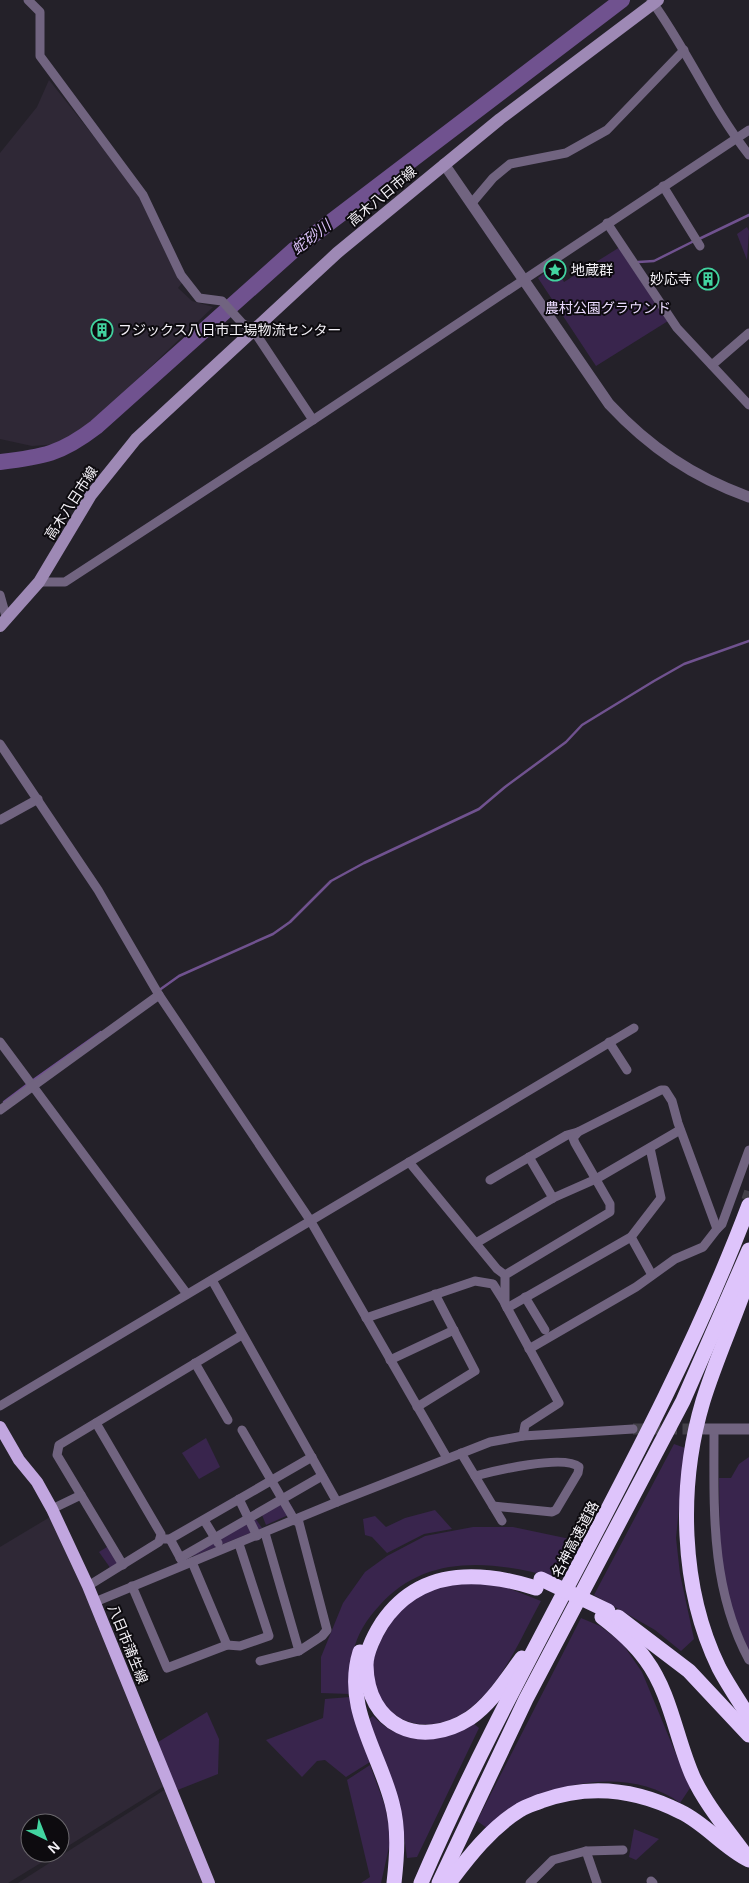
<svg xmlns="http://www.w3.org/2000/svg" width="749" height="1883" viewBox="0 0 749 1883" font-family="Helvetica,'Noto Sans JP',sans-serif">
	<style>
		.built { fill: #2f2836 }
		.green { fill: #39254d }
		.lines { fill: none; stroke-linecap: round; stroke-linejoin: round }
		.stream { stroke: #70528f; stroke-width: 2.5 }
		.river { stroke: #70528f; stroke-width: 16 }
		.minor-tunnel { stroke: #434048; stroke-width: 9; stroke-dasharray: 9 4.5; stroke-linecap: butt }
		.tertiary-tunnel { stroke: #434048; stroke-width: 11; stroke-dasharray: 11 5.5; stroke-linecap: butt }
		.minor { stroke: #716480; stroke-width: 9 }
		.tertiary { stroke: #716480; stroke-width: 11 }
		.secondary { stroke: #9e89b5; stroke-width: 12 }
		.primary { stroke: #c1a6df; stroke-width: 12 }
		.motorway { stroke: #dec4fb; stroke-width: 15 }
		.motorway-bridge { stroke: #dec4fb; stroke-width: 15 }
		.labels { text-anchor: middle; dominant-baseline: central; stroke-width: 4; stroke-linejoin: round; paint-order: stroke }
		.street-label { font-size: 14px; fill: #f5f2f8; stroke: #0d0b0f }
		.poi-label { font-size: 14px; fill: #f5f2f8; stroke: #0d0b0f; text-anchor: start }
		.park-label { font-size: 14px; fill: #eadafe; stroke: #0d0b0f }
		.water-label { font-size: 15px; font-style: italic; fill: #dac1f7; stroke: #0d0b0f }
	</style>
	<rect width="100%" height="100%" fill="#242129"/>
	<g class="built">
		<polygon points="49,80 142,197 182,283 178,288 192,301 213,307 78,436 58,444 32,446 0,439 0,153 37,107"/>
		<polygon points="55,1514 166,1785 60,1851 60,1823 30,1823 30,1853 57,1853 8,1883 0,1883 0,1547"/>
		<polygon points="169,1787 209,1883 18,1883"/>
	</g>
	<g class="green">
		<polygon points="747,227 749,231 747,260 737,234"/>
		<polygon points="620,247 668,321 596,366 538,278 555,265 564,282"/>
		<polygon points="206,1438 220,1467 199,1479 182,1453"/>
		<polygon points="674,1444 685,1448 676,1538 680,1574 694,1639 681,1651 655,1630 594,1595"/>
		<polygon points="749,1457 749,1652 732,1612 720,1560 719,1478 731,1478 739,1464"/>
		<polygon points="288,1500 295,1512 266,1525 262,1515"/>
		<polygon points="435,1510 452,1529 424,1534 387,1553 372,1537 365,1535 363,1519 375,1516 386,1527 405,1518"/>
		<polygon points="255,1518 262,1528 194,1556 191,1554"/>
		<path d="M473 1527H513L570 1539 552 1577C491 1560 424 1554 379 1606 366 1620 358 1633 353 1652 349 1665 350 1681 350 1694L321 1693V1657L343 1603 365 1572 387 1556 425 1536Z"/>
		<polygon points="110,1545 124,1562 111,1569 99,1552"/>
		<path d="M493 1582 541 1601C520 1639 502 1686 465 1712 432 1734 388 1727 376 1687 375 1683 372 1677 372 1672 371 1652 396 1609 413 1598 436 1582 466 1583 493 1582Z"/>
		<path d="M581 1618 600 1626 622 1643 642 1672 690 1788 680 1803C634 1769 565 1780 517 1805 506 1810 496 1821 487 1828L477 1821Z"/>
		<polygon points="350,1697 370,1762 346,1777 325,1760 317,1761 302,1777 266,1740 323,1718 325,1699"/>
		<polygon points="207,1712 219,1739 218,1774 175,1791 155,1744"/>
		<path d="M373 1716C407 1750 433 1736 473 1723L479 1728 417 1857 407 1858 402 1820 367 1721Z"/>
		<polygon points="370,1765 385,1806 391,1838 381,1883 361,1883 370,1877 347,1780"/>
		<polygon points="634,1829 659,1839 636,1860 629,1857"/>
	</g>
	<g class="lines">
		<g class="stream">
			<polyline points="699,239 749,215"/>
			<polyline points="638,262 654,261 694,241"/>
			<polyline points="158,991 179,976 273,934 290,922 331,881 364,863 479,809 505,787 566,742 582,725 654,681 684,664 749,641"/>
			<polyline points="32,1081 101,1032"/>
			<polyline points="4,1102 28,1084"/>
		</g>
		<path class="river" d="M0 462C43 457 61 454 96 427L295 249 622 0"/>
		<polyline class="minor-tunnel" points="743,1194 749,1196"/>
		<polyline class="tertiary-tunnel" points="633,1429 704,1429"/>
		<g class="minor">
			<polyline points="28,0 40,12 40,56 143,195 181,275 199,298 222,301 242,323 254,331 313,420"/>
			<path d="M651 0C687 49 711 107 749 155"/>
			<polyline points="663,186 700,246"/>
			<polyline points="471,204 493,178 510,164 566,153 607,130 684,50"/>
			<polyline points="607,223 677,328 749,405"/>
			<polyline points="712,365 749,333"/>
			<polyline points="39,582 65,582 313,420 749,130"/>
			<polyline points="0,595 7,620"/>
			<polyline points="0,744 98,890 159,995 310,1220 447,1458"/>
			<polyline points="0,820 38,799"/>
			<polyline points="0,1042 187,1294"/>
			<polyline points="609,1042 627,1070"/>
			<polyline points="0,1110 159,995"/>
			<polyline points="529,1157 553,1198"/>
			<polyline points="409,1162 497,1269 505,1275"/>
			<polyline points="490,1180 567,1135 578,1132 661,1090 665,1090 672,1101 678,1123 717,1229 703,1247 675,1259 636,1287 529,1349"/>
			<polyline points="717,1229 722,1224 749,1150"/>
			<polyline points="631,1237 652,1275"/>
			<polyline points="476,1243 553,1198 596,1179 680,1130"/>
			<polyline points="212,1280 337,1502"/>
			<polyline points="525,1297 545,1330"/>
			<polyline points="507,1308 631,1237 661,1198 650,1148"/>
			<polyline points="366,1318 475,1281 493,1284 505,1303"/>
			<polyline points="390,1360 454,1330"/>
			<polyline points="195,1363 228,1420"/>
			<polyline points="0,1406 634,1028"/>
			<polyline points="417,1407 475,1371 435,1294"/>
			<path d="M714 1429C714 1509 710 1587 749 1660"/>
			<polyline points="242,1430 295,1521"/>
			<polyline points="523,1436 525,1425 559,1403 505,1304 505,1275 610,1212 610,1204 575,1143 573,1138 578,1132"/>
			<polyline points="461,1453 502,1521"/>
			<path d="M475 1476C494 1471 564 1454 579 1467L578 1473 556 1510 552 1512 493 1506"/>
			<polyline points="239,1499 257,1536"/>
			<polyline points="52,1509 81,1495"/>
			<polyline points="204,1520 218,1543"/>
			<polyline points="265,1533 299,1651 322,1636 327,1630 298,1519"/>
			<polyline points="160,1539 170,1539 312,1457"/>
			<polyline points="170,1539 183,1563"/>
			<polyline points="180,1558 322,1476"/>
			<polyline points="123,1565 57,1455 59,1445 242,1335"/>
			<polyline points="88,1586 159,1542 161,1534 96,1423"/>
			<polyline points="132,1586 167,1668 227,1645 192,1562"/>
			<polyline points="95,1602 337,1502 490,1442 523,1436 633,1429"/>
			<polyline points="227,1645 240,1646 269,1636 239,1544"/>
			<polyline points="260,1661 299,1651"/>
			<polyline points="586,1851 597,1883"/>
			<polyline points="651,1881 653,1883"/>
			<polyline points="530,1883 553,1860 586,1851 623,1850"/>
		</g>
		<g class="tertiary">
			<path d="M444 164 609 404C649 447 693 477 749 497"/>
			<polyline points="705,1429 749,1429"/>
		</g>
		<polyline class="secondary" points="0,626 39,582 91,495 136,439 337,253 500,119 658,0"/>
		<polyline class="primary" points="0,1427 19,1460 37,1482 52,1509 88,1586 209,1883"/>
		<g class="motorway">
			<path d="M749 1276C735 1318 716 1359 703 1401 678 1485 680 1588 719 1668 728 1685 739 1701 749 1717"/>
			<path d="M602 1617C619 1630 634 1643 646 1660 671 1694 676 1739 693 1777 705 1803 725 1827 742 1850"/>
			<polyline points="618,1617 689,1671 749,1735"/>
			<path d="M360 1652C343 1707 379 1752 392 1803 399 1829 397 1856 394 1883"/>
			<path d="M522 1658C507 1678 491 1704 470 1718 420 1750 367 1726 366 1665 366 1652 375 1634 382 1623 419 1568 479 1570 536 1588"/>
			<path d="M421 1883C520 1652 660 1441 749 1205"/>
			<polyline points="439,1883 526,1699 683,1401 749,1250"/>
			<path d="M449 1883C469 1856 491 1828 520 1810 526 1806 534 1804 541 1801 588 1784 636 1789 681 1812 706 1824 724 1848 749 1860"/>
		</g>
		<polyline class="motorway-bridge" points="541,1579 608,1611"/>
	</g>
	<defs>
		<g id="sight-ring" transform="scale(1.125)"><circle r="9.5" fill="#0d0b0f" stroke="#42d4a0" stroke-width="1.5"/><path d="M0-6L1.8-2.2L6-1.7L2.9 1.2L3.7 5.4L0 3.3L-3.7 5.4L-2.9 1.2L-6-1.7L-1.8-2.2Z" fill="#42d4a0"/></g>
		<g id="building-ring" transform="scale(1.125)"><circle r="9.5" fill="#0d0b0f" stroke="#42d4a0" stroke-width="1.5"/><path d="M-4-6H4V6H1V3H-1V6H-4ZM-2.5-4.3h1.7v1.8h-1.7ZM.8-4.3h1.7v1.8H.8ZM-2.5-1h1.7V.8h-1.7ZM.8-1h1.7V.8H.8Z" fill="#42d4a0"/></g>
	</defs>
	<g fill-rule="evenodd">
		<use href="#sight-ring" x="555" y="270"/>
		<use href="#building-ring" x="708" y="279"/>
		<use href="#building-ring" x="102" y="330"/>
	</g>
	<g class="labels">
		<g class="street-label">
			<text transform="translate(382 196) rotate(-40)">高木八日市線</text>
			<text transform="translate(71 503) rotate(-57)">高木八日市線</text>
			<text transform="translate(575 1539) rotate(-62)">名神高速道路</text>
			<text transform="translate(128 1644) rotate(68)">八日市蒲生線</text>
		</g>
		<g class="poi-label">
			<text x="571" y="270">地蔵群</text>
			<text x="692" y="279" text-anchor="end">妙応寺</text>
			<text x="118" y="330">フジックス八日市工場物流センター</text>
		</g>
		<g class="park-label">
			<text x="608" y="308">農村公園グラウンド</text>
		</g>
		<g class="water-label">
			<text transform="translate(311 237) rotate(-38)">蛇砂川</text>
		</g>
	</g>
	<g transform="translate(45 1838) rotate(137)"><circle r="24" fill="#0d0b0f" stroke="#6a676c"/>
	<path d="M0-4L9 19L0 12L-9 19Z" fill="#42d4a0"/>
	<text y="-8" font-size="14" font-weight="bold" text-anchor="middle" fill="#f5f2f8">N</text>
	</g>
</svg>
